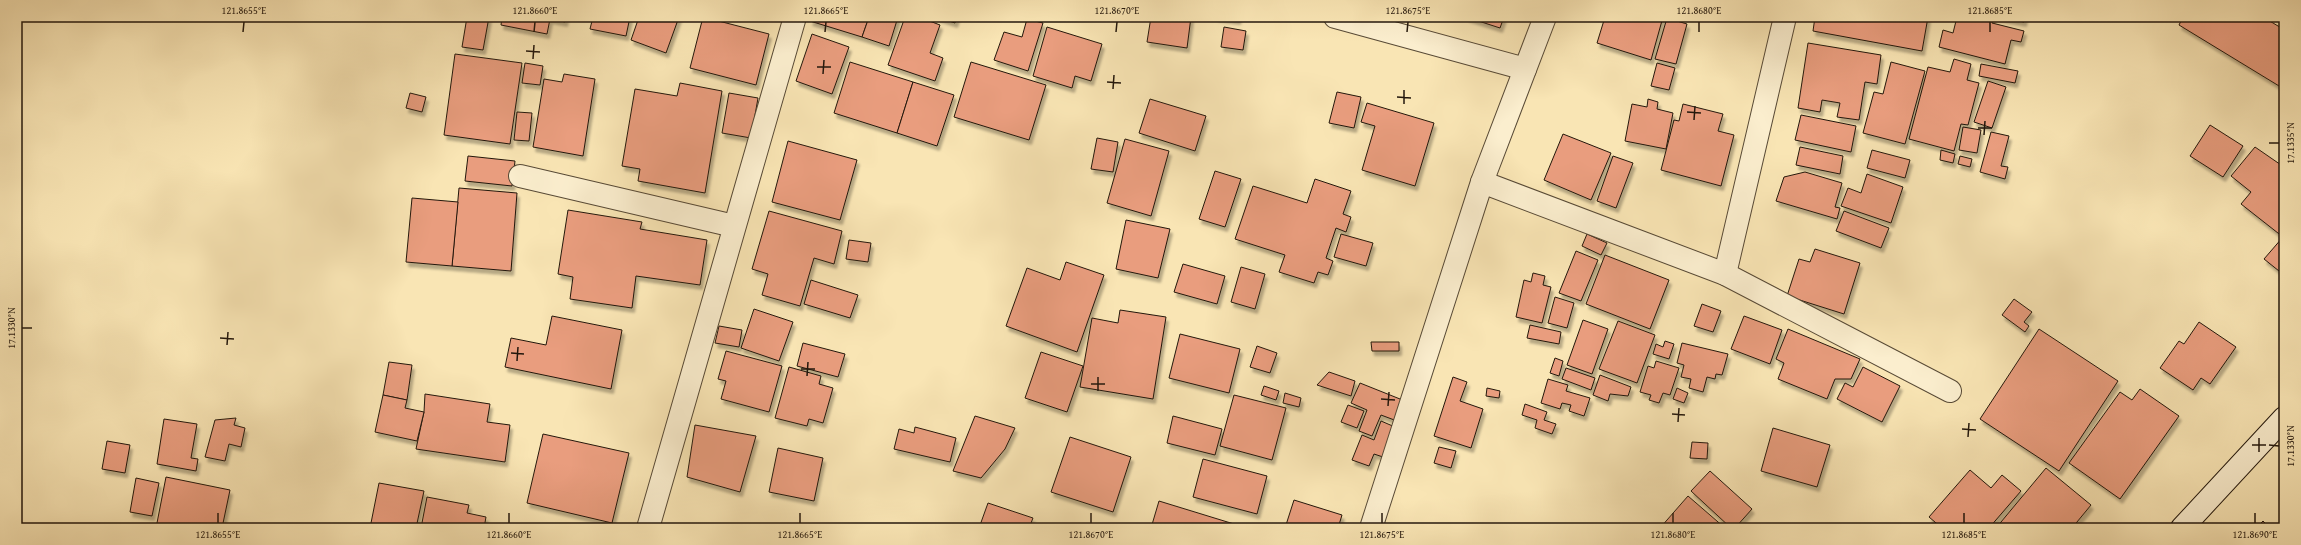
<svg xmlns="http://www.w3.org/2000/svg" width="2301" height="545" viewBox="0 0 2301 545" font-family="'Gentium Book Plus',serif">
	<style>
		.building { fill: #e99d7e; stroke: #23170c; filter: url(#shadow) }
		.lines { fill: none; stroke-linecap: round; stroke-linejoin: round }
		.minor-casing { stroke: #584a36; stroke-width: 24 }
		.tertiary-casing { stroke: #584a36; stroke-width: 24 }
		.secondary-casing { stroke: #23170c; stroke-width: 24 }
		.minor { stroke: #fbeece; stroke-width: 22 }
		.tertiary { stroke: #fbeece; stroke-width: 22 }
		.secondary { stroke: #fbeece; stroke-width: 22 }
		.ticks { fill: none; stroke: #23170c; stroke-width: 1.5 }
		.neatline { fill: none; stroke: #23170c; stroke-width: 1.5 }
		.ticks-label { font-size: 10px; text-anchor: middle; fill: #23170c }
	</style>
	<defs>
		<filter id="shadow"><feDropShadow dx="2.5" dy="4.5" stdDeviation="1" flood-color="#0004"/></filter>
	</defs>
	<rect width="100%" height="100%" fill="#f9e5b4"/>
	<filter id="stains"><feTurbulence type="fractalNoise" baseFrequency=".005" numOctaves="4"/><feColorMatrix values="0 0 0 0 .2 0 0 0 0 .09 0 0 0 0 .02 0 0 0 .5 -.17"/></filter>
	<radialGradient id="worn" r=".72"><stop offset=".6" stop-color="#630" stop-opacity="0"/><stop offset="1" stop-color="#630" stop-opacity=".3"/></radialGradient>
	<g class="building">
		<polygon points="467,17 489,17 483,50 462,47"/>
		<polygon points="502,17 566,17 565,22 550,19 547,34 501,25"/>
		<polygon points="593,17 630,17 626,36 590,29"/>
		<polygon points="639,17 679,17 666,53 631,40"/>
		<polygon points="703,17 769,34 756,85 690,68"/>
		<polygon points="812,17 869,17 862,37 810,21"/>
		<polygon points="869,17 898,17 889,46 862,37"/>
		<polygon points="905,17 919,17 940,25 930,53 943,58 935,81 888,65"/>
		<polygon points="937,17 957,17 955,23"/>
		<polygon points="1151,17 1191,17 1187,48 1147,42"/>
		<polygon points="1216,17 1239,17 1238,20"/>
		<polygon points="1466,17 1504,17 1500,28"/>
		<polygon points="1605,17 1663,17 1651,60 1597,43"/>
		<polygon points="1815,17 1928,17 1922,51 1813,31"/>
		<polygon points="1957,17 1993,17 1992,23 2024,31 2021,42 2011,40 2005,64 1939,47 1943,30 1953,33"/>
		<polygon points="1997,17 2025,17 2024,22"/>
		<polygon points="2183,17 2263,17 2283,29 2284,28 2284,89 2179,25"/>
		<polygon points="1667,18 1687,24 1676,64 1655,59"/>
		<polygon points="1027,19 1043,23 1028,71 994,60 1004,32 1022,37"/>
		<polygon points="1047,27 1102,44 1091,81 1075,76 1072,88 1033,76"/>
		<polygon points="1224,27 1246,31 1243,50 1221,47"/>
		<polygon points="812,34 849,47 832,94 796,81"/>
		<polygon points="1808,43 1881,55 1877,84 1865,82 1859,120 1837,117 1840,103 1822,100 1820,112 1798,108"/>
		<polygon points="455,54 522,63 510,144 444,135"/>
		<polygon points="1954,59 1971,64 1967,80 1979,83 1968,125 1961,124 1954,151 1909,139 1928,67 1950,72"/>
		<polygon points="850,62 913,82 897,133 834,113"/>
		<polygon points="971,62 1046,85 1029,140 954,117"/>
		<polygon points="1891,62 1925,71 1905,144 1863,133 1874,92 1883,94"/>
		<polygon points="525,63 543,66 540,85 522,83"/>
		<polygon points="1657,63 1675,68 1669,90 1651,86"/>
		<polygon points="1981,64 2018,71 2015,83 1979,76"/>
		<polygon points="564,74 595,79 583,156 533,147 544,79 562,82"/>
		<polygon points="1988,81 2006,87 1992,128 1974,122"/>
		<polygon points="913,82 954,95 937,146 897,133"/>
		<polygon points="680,83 722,91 705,193 638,181 640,169 622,166 635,89 677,96"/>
		<polygon points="1337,92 1361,97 1354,128 1329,123"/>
		<polygon points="410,93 426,97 422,112 406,108"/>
		<polygon points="729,93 758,98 751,138 722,133"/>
		<polygon points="1150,99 1206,116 1195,151 1139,133"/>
		<polygon points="1648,99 1658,102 1657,109 1673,113 1666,149 1625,141 1632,104 1647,107"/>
		<polygon points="1367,103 1434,123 1415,186 1362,170 1375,126 1361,122"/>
		<polygon points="1683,104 1723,114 1718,131 1734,135 1721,186 1661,170 1674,120 1679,121"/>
		<polygon points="517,112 532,113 529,141 514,140"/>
		<polygon points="1801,115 1856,126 1851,152 1795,140"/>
		<polygon points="2210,125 2243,146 2223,177 2190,156"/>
		<polygon points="1963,127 1981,130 1977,153 1959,150"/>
		<polygon points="1991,132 2009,136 2001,166 2008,167 2005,179 1980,172"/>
		<polygon points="1563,134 1611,153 1591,200 1544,180"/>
		<polygon points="1097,138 1118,142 1113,172 1091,169"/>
		<polygon points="1125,139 1169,151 1151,216 1107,203"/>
		<polygon points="788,141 857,160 840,220 772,202"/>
		<polygon points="1800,147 1843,156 1840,174 1796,165"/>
		<polygon points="2255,147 2284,167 2284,275 2264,259 2283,237 2241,204 2251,192 2231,176"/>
		<polygon points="1872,150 1910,160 1905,178 1867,168"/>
		<polygon points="1941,150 1955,154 1953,163 1940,160"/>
		<polygon points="468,156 515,161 512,186 465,181"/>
		<polygon points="1613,156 1633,163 1616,208 1597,201"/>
		<polygon points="1960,156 1972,159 1970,167 1958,164"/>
		<polygon points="1215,171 1241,179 1225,227 1199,219"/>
		<polygon points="1805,172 1842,183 1835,207 1840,208 1837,219 1776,201 1784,177"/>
		<polygon points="1867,174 1903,187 1891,223 1841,206 1848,188 1861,193"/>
		<polygon points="1315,179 1351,191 1343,214 1351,217 1346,232 1336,228 1326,258 1333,261 1328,275 1318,272 1314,283 1279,272 1285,255 1235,239 1253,186 1307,203"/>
		<polygon points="459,188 517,193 511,271 452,266"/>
		<polygon points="412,198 458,202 452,266 406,262"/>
		<polygon points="568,210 642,222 640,229 707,240 700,285 636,276 632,308 570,299 573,277 558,274"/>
		<polygon points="769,211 842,231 834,264 814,258 800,306 762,295 768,274 752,269"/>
		<polygon points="1844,211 1889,228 1881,248 1836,231"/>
		<polygon points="1126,220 1170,229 1158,278 1116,269"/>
		<polygon points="1341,234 1373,243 1366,266 1334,257"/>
		<polygon points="1587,234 1607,243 1601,255 1582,246"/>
		<polygon points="849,240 871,243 868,262 846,259"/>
		<polygon points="1815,249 1860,263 1844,314 1787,296 1799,259 1810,262"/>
		<polygon points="1576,251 1598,260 1581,301 1559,293"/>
		<polygon points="1605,255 1669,280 1650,329 1586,304"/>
		<polygon points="1066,262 1104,275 1077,352 1006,326 1027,268 1060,280"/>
		<polygon points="1183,264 1225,276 1217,304 1174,292"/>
		<polygon points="1241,267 1265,274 1255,309 1231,302"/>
		<polygon points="1533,273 1545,276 1543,285 1551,287 1542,323 1516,317 1524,280 1531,282"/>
		<polygon points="811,280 858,295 850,318 804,304"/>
		<polygon points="1555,297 1574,303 1567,328 1548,323"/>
		<polygon points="2014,299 2032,312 2024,322 2029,326 2025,332 2002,315"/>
		<polygon points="1702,304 1721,311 1713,332 1694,326"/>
		<polygon points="754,309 793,322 779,361 741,348"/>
		<polygon points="1120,310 1166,317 1153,399 1080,387 1092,318 1118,323"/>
		<polygon points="552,316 622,330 611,389 505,367 511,338 546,345"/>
		<polygon points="1744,316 1782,330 1770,364 1731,349"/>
		<polygon points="1583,320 1608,329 1592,374 1567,365"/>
		<polygon points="1618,321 1655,335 1637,383 1599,369"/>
		<polygon points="2199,322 2236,347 2210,384 2201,378 2193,390 2160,368 2179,341 2184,344"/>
		<polygon points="1530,325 1561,332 1559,344 1527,338"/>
		<polygon points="719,326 742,330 739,347 715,343"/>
		<polygon points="1788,329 1860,359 1851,379 1835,379 1827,399 1778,379 1784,363 1776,359"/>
		<polygon points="2039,329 2118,381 2059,471 1980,419"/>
		<polygon points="1180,334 1240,349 1229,393 1169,378"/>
		<polygon points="1665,341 1674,344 1669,359 1653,354 1656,344 1663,347"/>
		<polygon points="1371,342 1399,342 1399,351 1372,351"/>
		<polygon points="803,343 845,354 838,377 797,366"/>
		<polygon points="1682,343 1728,354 1722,375 1716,374 1715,379 1707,377 1703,392 1689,388 1691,379 1681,377 1684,365 1677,363"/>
		<polygon points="1257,346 1277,353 1270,373 1250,367"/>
		<polygon points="726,351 782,366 769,412 721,399 726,381 718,379"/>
		<polygon points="1041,352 1083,366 1067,412 1025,398"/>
		<polygon points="1555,358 1563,361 1559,376 1550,373"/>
		<polygon points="1656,361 1679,368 1670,395 1663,393 1659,403 1649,400 1651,395 1640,392 1648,366 1654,368"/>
		<polygon points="389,362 412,365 407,400 383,395"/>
		<polygon points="789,367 821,376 819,384 833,388 823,423 809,419 807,426 775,418"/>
		<polygon points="1863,367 1900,386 1882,422 1837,399 1845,383 1853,387"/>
		<polygon points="1566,368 1595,378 1591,390 1562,379"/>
		<polygon points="1329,372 1355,381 1351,396 1317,385"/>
		<polygon points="1600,375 1631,387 1628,396 1610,394 1608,401 1593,395"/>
		<polygon points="1453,377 1467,382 1460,401 1483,409 1471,448 1434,436"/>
		<polygon points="1548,379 1568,385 1566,391 1590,398 1584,416 1569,411 1571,405 1562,403 1560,409 1541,403"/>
		<polygon points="1360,383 1405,401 1397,421 1381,415 1372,436 1359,431 1367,410 1351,403"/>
		<polygon points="1264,386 1279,391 1276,400 1261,395"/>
		<polygon points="1487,388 1500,391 1499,398 1486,396"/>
		<polygon points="1677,388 1688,393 1684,403 1673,399"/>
		<polygon points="2140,389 2179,416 2120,499 2069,463 2120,392 2132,400"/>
		<polygon points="1285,393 1301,398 1299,407 1283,403"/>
		<polygon points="425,394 490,404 487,422 510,425 505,462 416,449 424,412"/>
		<polygon points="383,395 407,400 405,408 424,412 417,441 375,432"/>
		<polygon points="1234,395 1286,408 1272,460 1220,446"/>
		<polygon points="1525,404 1547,412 1544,420 1556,424 1552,434 1535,428 1537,420 1522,415"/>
		<polygon points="1348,405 1364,411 1357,428 1341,422"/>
		<polygon points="975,416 1015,428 1005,449 981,478 953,471"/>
		<polygon points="1173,416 1222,429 1215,455 1167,443"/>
		<polygon points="236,418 234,425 245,428 241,447 229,444 225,461 205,457 215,420"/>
		<polygon points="164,419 197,424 191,458 198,459 196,471 157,464"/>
		<polygon points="1381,421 1395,427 1383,457 1374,454 1369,466 1352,460 1362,435 1374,440"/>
		<polygon points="695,425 756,436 740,492 687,477"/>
		<polygon points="915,427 956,438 950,462 894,449 899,429 914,433"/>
		<polygon points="1773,428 1830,445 1817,487 1761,471"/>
		<polygon points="543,434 629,453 612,523 527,503"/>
		<polygon points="1070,437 1131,457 1113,512 1051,492"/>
		<polygon points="107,441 130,445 125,473 102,469"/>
		<polygon points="1692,442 1708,443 1707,459 1690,458"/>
		<polygon points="1439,447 1456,451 1451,468 1434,463"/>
		<polygon points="778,448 823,458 814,501 769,492"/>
		<polygon points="1203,459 1267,476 1257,514 1193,497"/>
		<polygon points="2046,468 2091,505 2072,528 1996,528"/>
		<polygon points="1970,470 1991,488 2002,475 2021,491 1989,528 1942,528 1929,517"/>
		<polygon points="1710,471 1752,509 1735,528 1731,528 1691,491"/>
		<polygon points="166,477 230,490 222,528 156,528"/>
		<polygon points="136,478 159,483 152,516 130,512"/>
		<polygon points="379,483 424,491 416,528 370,528"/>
		<polygon points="1688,496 1725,528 1660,528"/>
		<polygon points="427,497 469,505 467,513 486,517 484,528 421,528"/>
		<polygon points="1294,500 1342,515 1338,528 1285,528"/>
		<polygon points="1159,501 1247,528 1151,528"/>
		<polygon points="988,503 1033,518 1029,528 979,528"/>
		<polygon points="2263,521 2270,528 2256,528"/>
	</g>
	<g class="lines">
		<g class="minor-casing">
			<g id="minor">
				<polyline points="1335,17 1525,69"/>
				<polyline points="520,176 734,226"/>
				<polyline points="1482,182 1725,274 1950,391"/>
				<polyline points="1725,274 1785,17"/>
				<polyline points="648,528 795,17"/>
			</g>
		</g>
		<g class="tertiary-casing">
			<polyline id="tertiary" points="1371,528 1482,182 1545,17"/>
		</g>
		<g class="secondary-casing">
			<polyline id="secondary" points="2182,528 2284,418"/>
		</g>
		<use href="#minor" class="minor"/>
		<use href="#tertiary" class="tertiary"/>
		<use href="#secondary" class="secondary"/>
	</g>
	<path class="ticks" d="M243 32 244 22M534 32 535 22M825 32 826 22M1116 32 1117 22M1407 32 1408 22M1699 32V22M1990 32V22M526 51 540 52M533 59 534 45M817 67H831M823 74 824 60M1107 82 1121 83M1113 89 1114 75M1397 97 1411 98M1404 104V90M1687 112 1701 113M1694 120 1695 106M1978 128H1992M1984 135 1985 121M2269 143H2279M22 328H32M220 338 234 339M227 345 228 332M511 353 524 354M517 361 518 347M801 369H815M807 376 808 362M1091 384H1105M1098 391V377M1381 399 1395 400M1388 406 1389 392M1672 414 1685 415M1678 422 1679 408M1962 429 1976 430M1968 437 1969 423M2252 445H2266M2269 445 2279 446M2259 452V438M218 523V513M509 523V513M800 523V513M1091 523V513M1382 523V513M1673 523V513M1964 523V513M2255 523V513"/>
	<rect width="2301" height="545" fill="none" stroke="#f9e5b4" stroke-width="44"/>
	<rect x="22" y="22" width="2257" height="501" class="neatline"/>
	<g class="ticks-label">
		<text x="244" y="14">121.8655°E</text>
		<text x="535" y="14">121.8660°E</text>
		<text x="826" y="14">121.8665°E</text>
		<text x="1117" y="14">121.8670°E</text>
		<text x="1408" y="14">121.8675°E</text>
		<text x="1699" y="14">121.8680°E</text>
		<text x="1990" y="14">121.8685°E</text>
		<text transform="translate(2290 143) rotate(-90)" y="4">17.1335°N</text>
		<text transform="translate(11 328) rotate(-90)" y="4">17.1330°N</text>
		<text transform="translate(2290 446) rotate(-90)" y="4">17.1330°N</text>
		<text x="218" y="538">121.8655°E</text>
		<text x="509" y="538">121.8660°E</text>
		<text x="800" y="538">121.8665°E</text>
		<text x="1091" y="538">121.8670°E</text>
		<text x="1382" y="538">121.8675°E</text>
		<text x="1673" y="538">121.8680°E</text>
		<text x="1964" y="538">121.8685°E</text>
		<text x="2255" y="538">121.8690°E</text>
	</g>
	<rect width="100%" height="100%" filter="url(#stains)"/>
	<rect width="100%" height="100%" fill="url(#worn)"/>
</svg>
